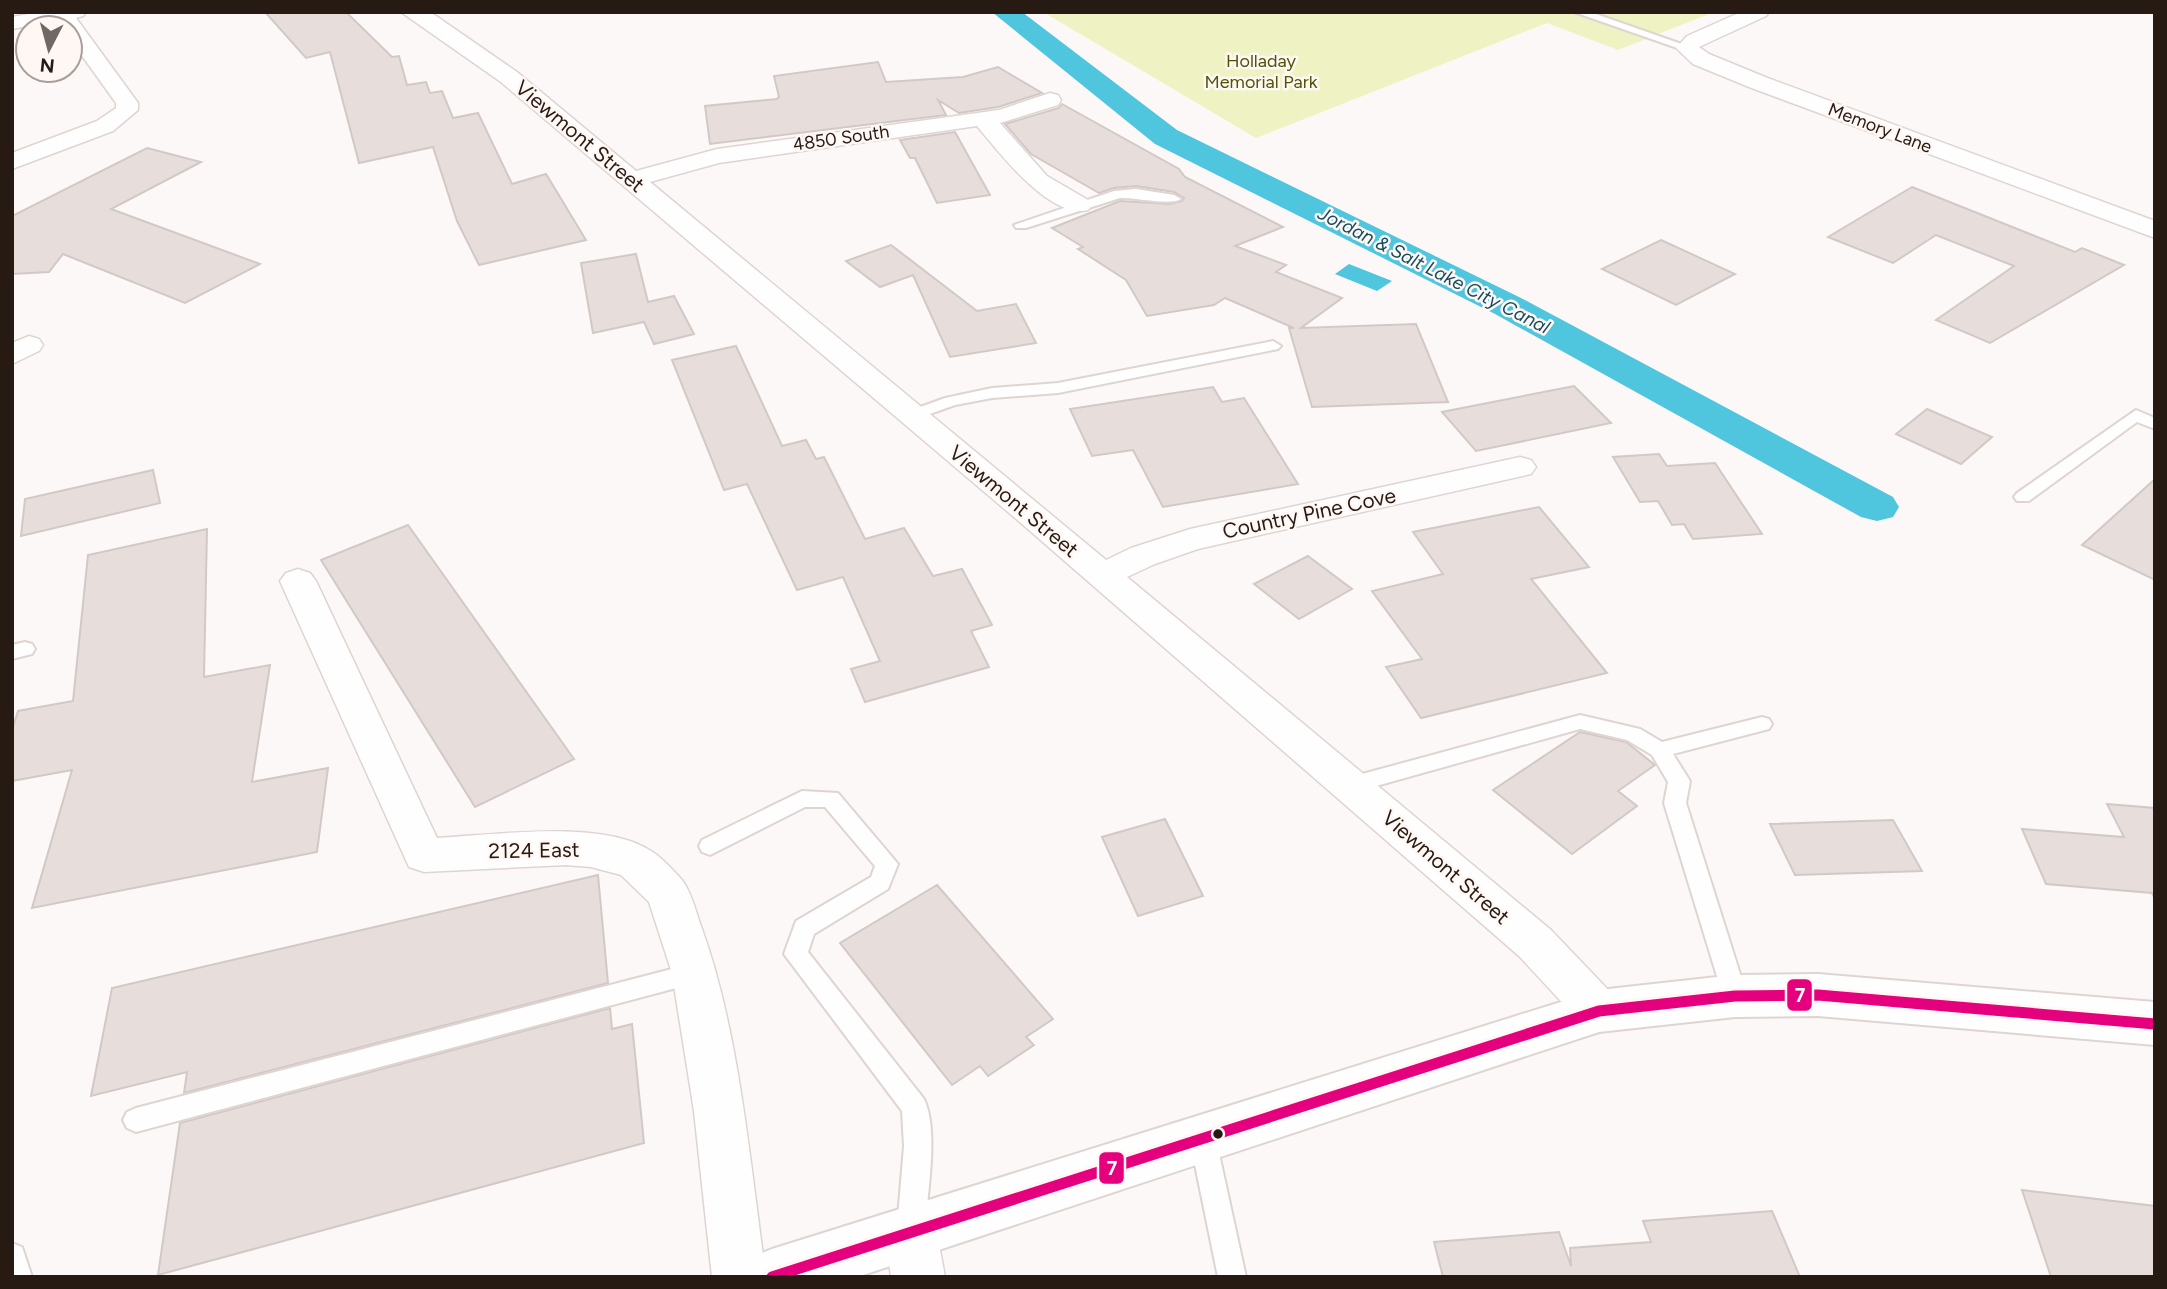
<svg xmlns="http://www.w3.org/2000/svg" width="2167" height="1289" viewBox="0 0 2167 1289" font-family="Figtree,sans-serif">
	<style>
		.green { fill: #eff3c3 }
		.water { fill: #50c5de }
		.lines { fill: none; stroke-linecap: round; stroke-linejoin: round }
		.canal { fill: #50c5de; fill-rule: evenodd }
		.building { fill: #e7dedb; stroke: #d2c9c6; stroke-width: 2 }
		.lane-casing { stroke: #ded5d1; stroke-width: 4 }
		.street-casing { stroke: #ded5d1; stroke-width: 3 }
		.secondary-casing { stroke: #ded5d1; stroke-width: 4 }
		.lane { fill: #fffefe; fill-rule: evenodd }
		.street { fill: #fffefe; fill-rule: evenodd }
		.secondary { fill: #fffefe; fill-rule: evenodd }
		.bus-1-casing { stroke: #fff7f4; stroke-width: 17 }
		.bus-1 { stroke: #e5007d; stroke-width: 11 }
		.bus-dot { fill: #261a13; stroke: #fff7f4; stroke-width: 2.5 }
		.labels { text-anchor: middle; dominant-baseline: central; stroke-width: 5; stroke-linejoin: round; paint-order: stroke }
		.far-park-label { font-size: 18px; fill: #4f5405; stroke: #fff7f4 }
		.far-street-label { font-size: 18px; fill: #261a13; stroke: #fff7f4 }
		.far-water-label { font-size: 19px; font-style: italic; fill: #144d5d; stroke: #fff7f4 }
		.street-label { font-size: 21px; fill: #261a13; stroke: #fff7f4 }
		.line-badge { stroke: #fff7f4; stroke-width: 2.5 }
		.badge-label { font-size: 19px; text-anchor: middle; font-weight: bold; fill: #fff }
	</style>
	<rect width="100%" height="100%" fill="#fcf8f7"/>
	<polygon class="green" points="1043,12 1714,12 1618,50 1547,23 1256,138"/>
	<polygon class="water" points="1349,264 1392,281 1377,291 1335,274"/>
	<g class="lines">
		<polygon class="canal" points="992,12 1022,12 1177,130 1521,298 1893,497 1899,507 1893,517 1877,521 1861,517 1495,314 1155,144"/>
	</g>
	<g class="building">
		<polygon points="265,12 346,12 392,57 399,56 407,85 426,82 430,93 442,91 453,118 478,113 512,184 546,174 586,240 479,265 457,221 433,147 359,163 330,52 306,58"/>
		<polygon points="878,62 886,82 963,77 998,67 1042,93 998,107 959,113 938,100 946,115 710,144 705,106 777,99 779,97 774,76"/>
		<polygon points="1062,104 1179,169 1185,177 1283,227 1235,246 1286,265 1276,272 1342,298 1301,328 1416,324 1448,402 1312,407 1289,328 1294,328 1225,298 1214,305 1147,316 1126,280 1078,249 1083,247 1052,228 1120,201 1169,204 1182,201 1184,198 1174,192 1136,186 1114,188 1099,193 1031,154 1005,124 1059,108"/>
		<polygon points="955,132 990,195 937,203 915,158 910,158 900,140"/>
		<polygon points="147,148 201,162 111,209 260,264 185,303 63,254 49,272 12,274 12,216"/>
		<polygon points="1912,187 2075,252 2082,248 2124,265 1990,343 1936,320 2014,266 1936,235 1893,263 1828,237"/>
		<polygon points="1661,240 1735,274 1676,305 1602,269"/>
		<polygon points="891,245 977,311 1016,304 1036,343 950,357 913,275 880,287 846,261"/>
		<polygon points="636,254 648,302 674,296 694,334 654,344 644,322 593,333 581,263"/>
		<polygon points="736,346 782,446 806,440 816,459 824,457 865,539 904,528 933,576 962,569 992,625 971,631 989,667 865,702 851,669 880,661 843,577 797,590 747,484 724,490 672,360"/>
		<polygon points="1574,386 1611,423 1476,451 1442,412"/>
		<polygon points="1213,387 1222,402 1244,398 1298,484 1163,507 1133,450 1092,456 1070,409"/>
		<polygon points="1927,409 1992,437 1961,464 1896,434"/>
		<polygon points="1659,454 1667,466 1715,463 1762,534 1693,539 1684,524 1672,525 1658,501 1640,502 1613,457"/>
		<polygon points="153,470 160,503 21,536 25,499"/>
		<polygon points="2155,479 2155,580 2082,545"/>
		<polygon points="1539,507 1589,567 1531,579 1607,673 1421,718 1386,667 1422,659 1372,591 1443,574 1413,532"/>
		<polygon points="408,525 574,759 475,807 321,560"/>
		<polygon points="207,529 204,677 270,665 252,782 328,768 317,852 32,908 72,770 12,781 12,730 18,711 73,701 88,555"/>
		<polygon points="1308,556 1352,589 1299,619 1254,584"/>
		<polygon points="1580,732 1626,742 1655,765 1618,791 1637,806 1572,854 1493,790"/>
		<polygon points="2107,804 2155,808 2155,899 2152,893 2046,884 2022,829 2124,837"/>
		<polygon points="1165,819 1203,896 1138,916 1102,837"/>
		<polygon points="1893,820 1922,871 1795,875 1770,824"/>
		<polygon points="598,875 608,983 184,1093 187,1072 91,1096 112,988"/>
		<polygon points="937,885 1053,1019 1026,1037 1034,1045 988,1076 980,1066 952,1085 840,943"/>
		<polygon points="610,1008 612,1029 632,1024 644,1143 158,1275 180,1123"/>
		<polygon points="2022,1190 2155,1206 2155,1277 2051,1277"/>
		<polygon points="1772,1211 1800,1277 1443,1277 1434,1242 1559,1232 1571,1266 1570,1248 1651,1242 1643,1221"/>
	</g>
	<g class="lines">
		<g class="lane-casing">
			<g id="lane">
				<polygon points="1574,12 1590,12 1693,48 1683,50"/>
				<path d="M1136 189 1174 195 1181 199C1171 206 1135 197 1120 198L1026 228H1016L1014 225 1114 191Z"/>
				<polygon points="1273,341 1281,346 1278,349 1058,393 992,398 955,405 910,421 902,416 904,413 945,398 992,388 1058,383"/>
				<polygon points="2136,410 2155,418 2155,429 2137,422 2029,501 2017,501 2014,497 2017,493"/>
				<polygon points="25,642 32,644 35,649 32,654 12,659 12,645"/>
				<polygon points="1580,715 1640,729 1662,742 1762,717 1769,719 1772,724 1769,729 1673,754 1690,781 1686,803 1747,996 1743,1003 1735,1006 1727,1003 1723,996 1664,803 1668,782 1652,755 1627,740 1580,729 1351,793 1344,791 1340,785 1344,779 1351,777"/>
				<path d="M802 791 838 793 898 864 888 889 814 934 808 952 924 1099C939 1131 927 1193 925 1229L921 1238 911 1242 901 1238 897 1229 904 1146 902 1111 784 954 796 921 871 877 875 866 825 807H805L710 855 702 852 699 846 702 840Z"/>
				<polygon points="695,963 703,966 707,973 703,980 695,983 136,1132 127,1128 123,1120 127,1112 136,1108"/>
				<polygon points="1203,1128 1212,1131 1216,1140 1246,1277 1218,1277 1190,1140 1194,1131"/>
				<polygon points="12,1243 22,1247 32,1277 12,1277"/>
			</g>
		</g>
		<g class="street-casing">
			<g id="street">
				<polygon points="39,12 86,12 83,16 76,18 138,103 138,110 113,131 12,169 12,153 97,121 116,108 116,103 70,39 70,28 62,28 57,21 12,29 12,17"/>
				<path d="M401 12H430L439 18 517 72 636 171 717 149 999 110 1050 93 1058 95 1061 100 1058 105 1000 123 1047 176 1088 200 1092 205 1088 210C1050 220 999 152 977 126L719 163 650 182 1106 560 1131 548 1190 529 1520 457 1531 460 1536 467 1531 474 1198 549 1155 564 1127 577 1551 930 1615 997 1622 1011 1615 1025 1599 1031 1583 1025 1519 956 1021 523 501 82Z"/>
				<polygon points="1741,12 1769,12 1766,16 1699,47 1709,54 1765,77 2155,221 2155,238 1749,87 1693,64 1676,48 1687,36"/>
				<polygon points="29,336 39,339 43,345 39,351 12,364 12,343"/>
				<path d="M298 569 310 573 316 581 437 838C495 835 601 819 651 851 661 857 674 871 682 880 692 893 696 913 702 929 740 1034 750 1165 766 1277H712L694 1111 672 973 649 902 621 875 591 867 566 865 424 872 409 867 280 581 286 573Z"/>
				<polygon points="911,1207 929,1215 937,1233 945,1277 891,1277 885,1233 893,1215"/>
			</g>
		</g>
		<g class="secondary-casing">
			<polygon id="secondary" points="1818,974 2155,1002 2155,1045 1818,1016 1735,1017 1599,1032 857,1277 744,1277 752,1257 772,1249 1599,990 1735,975"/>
		</g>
		<use href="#lane" class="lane"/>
		<use href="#street" class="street"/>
		<use href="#secondary" class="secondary"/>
		<g class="bus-1-casing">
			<polyline id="bus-1" points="772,1277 1599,1011 1735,996 1818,995 2155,1024"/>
		</g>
		<use href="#bus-1" class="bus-1"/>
	</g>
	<circle class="bus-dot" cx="1218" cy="1134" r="6"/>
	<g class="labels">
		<g class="far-park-label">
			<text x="1261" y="61">Holladay<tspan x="1261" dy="21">Memorial Park</tspan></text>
		</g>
		<g class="far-street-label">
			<text transform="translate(1880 128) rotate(21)">Memory Lane</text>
			<text transform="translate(841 138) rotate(-8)">4850 South</text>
		</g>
		<g class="far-water-label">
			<text transform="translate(1434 270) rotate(27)">Jordan &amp; Salt Lake City Canal</text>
		</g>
		<g class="street-label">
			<text transform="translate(580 136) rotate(40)">Viewmont Street</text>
			<text transform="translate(1014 501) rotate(40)">Viewmont Street</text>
			<text transform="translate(1309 513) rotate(-12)">Country Pine Cove</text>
			<text transform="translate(534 850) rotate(-1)">2124 East</text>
			<text transform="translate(1446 867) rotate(41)">Viewmont Street</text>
		</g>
	</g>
	<g class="line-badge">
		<rect x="1786" y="978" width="27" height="34" rx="7" fill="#e5007d"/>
		<rect x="1098" y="1151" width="27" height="34" rx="7" fill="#e5007d"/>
	</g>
	<g class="badge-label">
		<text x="1800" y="1002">7</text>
		<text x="1112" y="1175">7</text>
	</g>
	<rect width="2167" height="1289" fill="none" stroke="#261a13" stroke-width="28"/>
	<g transform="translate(49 49) rotate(186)"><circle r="33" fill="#fff7f4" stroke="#a89f9a" stroke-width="2"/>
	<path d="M0-5L12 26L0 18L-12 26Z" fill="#716863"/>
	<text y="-10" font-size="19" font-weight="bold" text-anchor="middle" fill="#261a13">N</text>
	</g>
</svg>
